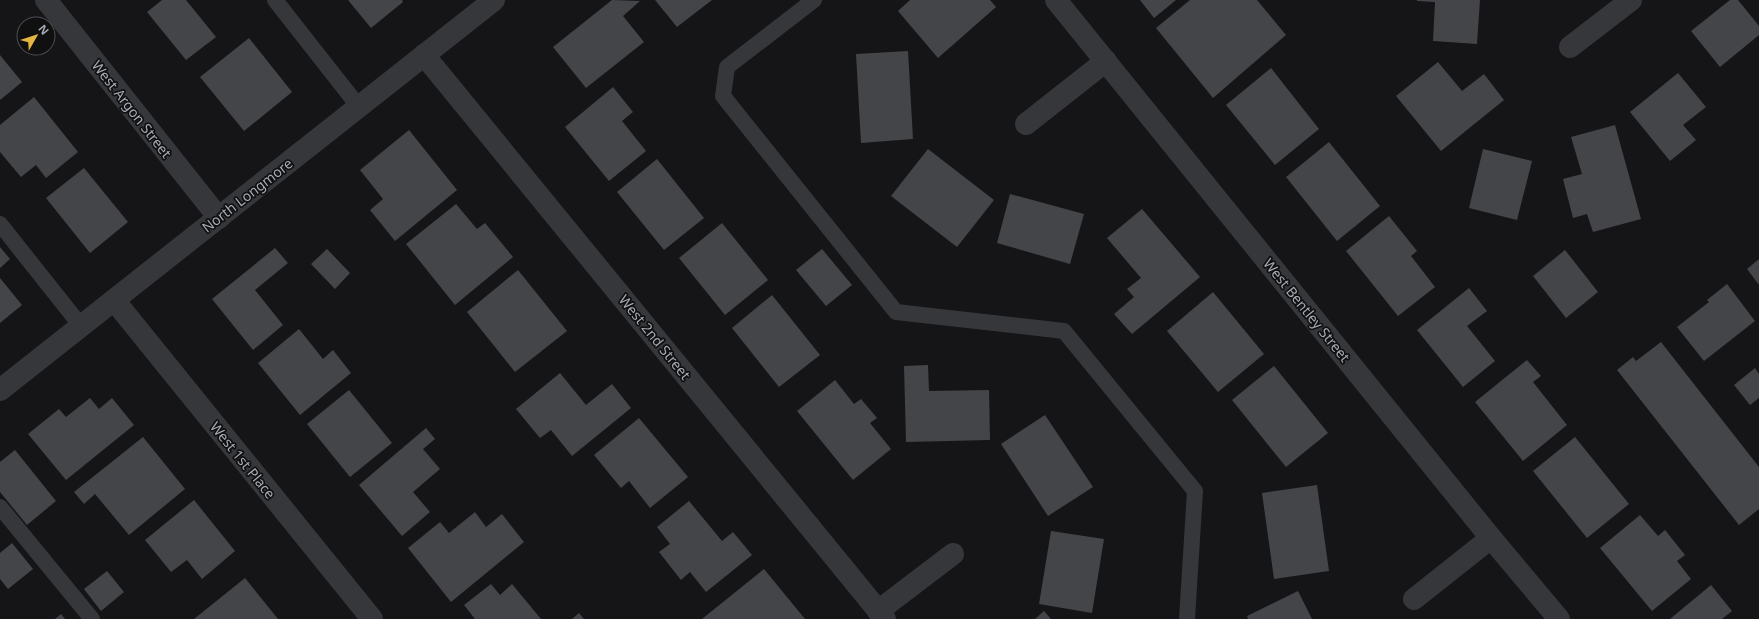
<svg xmlns="http://www.w3.org/2000/svg" width="1759" height="619" viewBox="0 0 1759 619" font-family="'Noto Sans',sans-serif">
	<style>
		.building { fill: #444549 }
		.lines { fill: none; stroke-linecap: round; stroke-linejoin: round }
		.service { stroke: #36373b; stroke-width: 16 }
		.minor { stroke: #36373b; stroke-width: 22 }
		.tertiary { stroke: #36373b; stroke-width: 22 }
		.labels { text-anchor: middle; dominant-baseline: central; stroke-width: 3.5; stroke-linejoin: round; paint-order: stroke }
		.street-label { font-size: 14px; fill: #a8abb6; stroke: #101011 }
	</style>
	<rect width="100%" height="100%" fill="#151517"/>
	<g class="building">
		<polygon points="162,0 186,0 216,37 186,60 147,12"/>
		<polygon points="348,0 402,0 403,2 371,28"/>
		<polygon points="612,0 640,1 623,16 644,42 586,88 553,47"/>
		<polygon points="655,0 712,0 677,27"/>
		<polygon points="910,0 990,0 996,7 938,58 898,11"/>
		<polygon points="1140,0 1176,0 1154,18"/>
		<polygon points="1190,0 1257,0 1286,35 1213,98 1156,28"/>
		<polygon points="1417,0 1480,0 1477,44 1433,41 1435,2 1417,1"/>
		<polygon points="1730,0 1738,0 1759,26 1759,35 1720,67 1691,31"/>
		<polygon points="249,38 292,92 244,131 200,77"/>
		<polygon points="908,51 913,139 861,143 856,54"/>
		<polygon points="0,55 22,82 0,100"/>
		<polygon points="1438,62 1462,91 1484,74 1504,100 1441,151 1396,96"/>
		<polygon points="1271,68 1319,129 1275,165 1226,105"/>
		<polygon points="1678,73 1706,107 1683,125 1696,140 1670,161 1630,112"/>
		<polygon points="613,87 633,112 622,121 646,151 609,181 565,127"/>
		<polygon points="34,97 78,152 46,178 36,165 21,177 0,152 0,125"/>
		<polygon points="1615,125 1641,219 1593,232 1587,214 1573,218 1563,179 1582,174 1571,137"/>
		<polygon points="409,130 457,190 395,241 370,210 383,199 360,170"/>
		<polygon points="1329,142 1380,206 1337,241 1286,177"/>
		<polygon points="928,149 994,200 957,247 891,196"/>
		<polygon points="1483,149 1532,161 1517,220 1469,208"/>
		<polygon points="657,159 704,218 664,250 617,192"/>
		<polygon points="84,168 128,222 90,253 46,198"/>
		<polygon points="1010,194 1084,214 1070,264 997,243"/>
		<polygon points="456,204 477,229 485,223 513,257 455,305 406,244"/>
		<polygon points="1142,209 1200,277 1132,334 1114,314 1134,297 1127,289 1141,278 1107,238"/>
		<polygon points="1389,216 1417,251 1411,256 1435,287 1398,316 1346,251"/>
		<polygon points="722,223 768,280 725,315 679,258"/>
		<polygon points="0,247 10,259 0,268"/>
		<polygon points="275,248 288,263 255,290 283,325 253,350 212,299"/>
		<polygon points="327,249 350,273 335,289 311,264"/>
		<polygon points="822,249 852,285 826,306 796,270"/>
		<polygon points="1565,250 1598,292 1566,318 1533,276"/>
		<polygon points="1759,259 1759,285 1747,269"/>
		<polygon points="518,270 567,331 515,372 467,312"/>
		<polygon points="0,278 22,305 0,323"/>
		<polygon points="1727,284 1755,321 1704,361 1677,327 1709,302 1707,300"/>
		<polygon points="1469,288 1487,311 1467,326 1495,361 1463,387 1417,330"/>
		<polygon points="1213,292 1264,354 1218,392 1167,331"/>
		<polygon points="772,295 820,355 779,387 732,328"/>
		<polygon points="299,329 323,359 333,350 351,373 300,415 258,363"/>
		<polygon points="1661,342 1759,467 1759,509 1739,525 1617,370 1633,357 1636,361"/>
		<polygon points="1527,360 1541,376 1533,382 1567,425 1523,461 1475,402"/>
		<polygon points="928,365 929,391 989,390 990,440 906,442 904,366"/>
		<polygon points="1274,366 1328,433 1286,467 1232,400"/>
		<polygon points="1755,368 1759,374 1759,398 1750,405 1734,385"/>
		<polygon points="560,373 586,405 612,384 631,408 572,456 551,430 540,438 516,409"/>
		<polygon points="835,380 854,404 861,399 877,418 870,423 891,449 853,480 797,411"/>
		<polygon points="349,390 392,443 350,477 307,424"/>
		<polygon points="90,398 99,409 112,398 134,425 66,480 28,434 59,409 66,417"/>
		<polygon points="1045,415 1093,487 1048,516 1001,444"/>
		<polygon points="639,418 688,477 650,508 629,481 621,488 594,455"/>
		<polygon points="426,428 435,439 423,449 440,469 413,492 430,512 402,536 359,485"/>
		<polygon points="143,437 185,489 129,535 95,494 84,504 74,492"/>
		<polygon points="1575,437 1629,504 1587,538 1533,471"/>
		<polygon points="15,450 56,501 27,525 0,492 0,462"/>
		<polygon points="1317,485 1329,571 1274,579 1262,493"/>
		<polygon points="194,500 235,551 202,579 187,560 171,572 145,540"/>
		<polygon points="689,501 722,541 733,532 752,555 706,592 690,572 681,580 659,552 670,544 657,527"/>
		<polygon points="475,512 486,527 502,514 524,542 451,602 408,548 440,522 449,533"/>
		<polygon points="1640,515 1658,536 1665,530 1685,555 1677,561 1691,579 1652,611 1600,548"/>
		<polygon points="1051,531 1104,539 1092,613 1039,604"/>
		<polygon points="12,543 33,569 8,589 0,579 0,553"/>
		<polygon points="764,569 805,619 702,619"/>
		<polygon points="107,571 124,592 101,611 84,589"/>
		<polygon points="245,578 278,619 194,619"/>
		<polygon points="491,584 500,595 512,584 541,619 475,619 464,605"/>
		<polygon points="1711,585 1732,611 1722,619 1670,619"/>
		<polygon points="1298,591 1312,619 1248,619 1247,616"/>
		<polygon points="1044,611 1051,619 1035,619"/>
		<polygon points="579,613 584,619 572,619"/>
		<polygon points="61,614 65,619 55,619"/>
	</g>
	<g class="lines">
		<g class="service">
			<polyline points="275,0 359,107"/>
			<polyline points="814,0 727,67 723,96 896,312 1064,331 1195,491 1187,619"/>
			<polyline points="0,224 81,326"/>
			<polyline points="0,507 92,619"/>
		</g>
		<g class="minor">
			<polyline points="46,0 219,218"/>
			<polyline points="1056,0 1491,538 1559,619"/>
			<polyline points="1570,47 1631,0"/>
			<polyline points="424,55 885,619"/>
			<polyline points="1026,124 1106,61"/>
			<polyline points="114,300 372,619"/>
			<polyline points="1414,599 1491,538"/>
			<polyline points="878,611 953,554"/>
		</g>
		<polyline class="tertiary" points="0,390 494,0"/>
	</g>
	<g class="labels">
		<g class="street-label">
			<text transform="translate(132 109) rotate(52)">West Argon Street</text>
			<text transform="translate(247 195) rotate(-38)">North Longmore</text>
			<text transform="translate(1307 310) rotate(51)">West Bentley Street</text>
			<text transform="translate(655 337) rotate(51)">West 2nd Street</text>
			<text transform="translate(243 460) rotate(51)">West 1st Place</text>
		</g>
	</g>
	<g transform="translate(36 36) rotate(51)"><circle r="19" fill="#101011" stroke="#4d4e53"/>
	<path d="M0-3L7 15L0 10L-7 15Z" fill="#e3b641"/>
	<text y="-6" font-size="11" font-weight="bold" text-anchor="middle" fill="#a8abb6">N</text>
	</g>
</svg>
